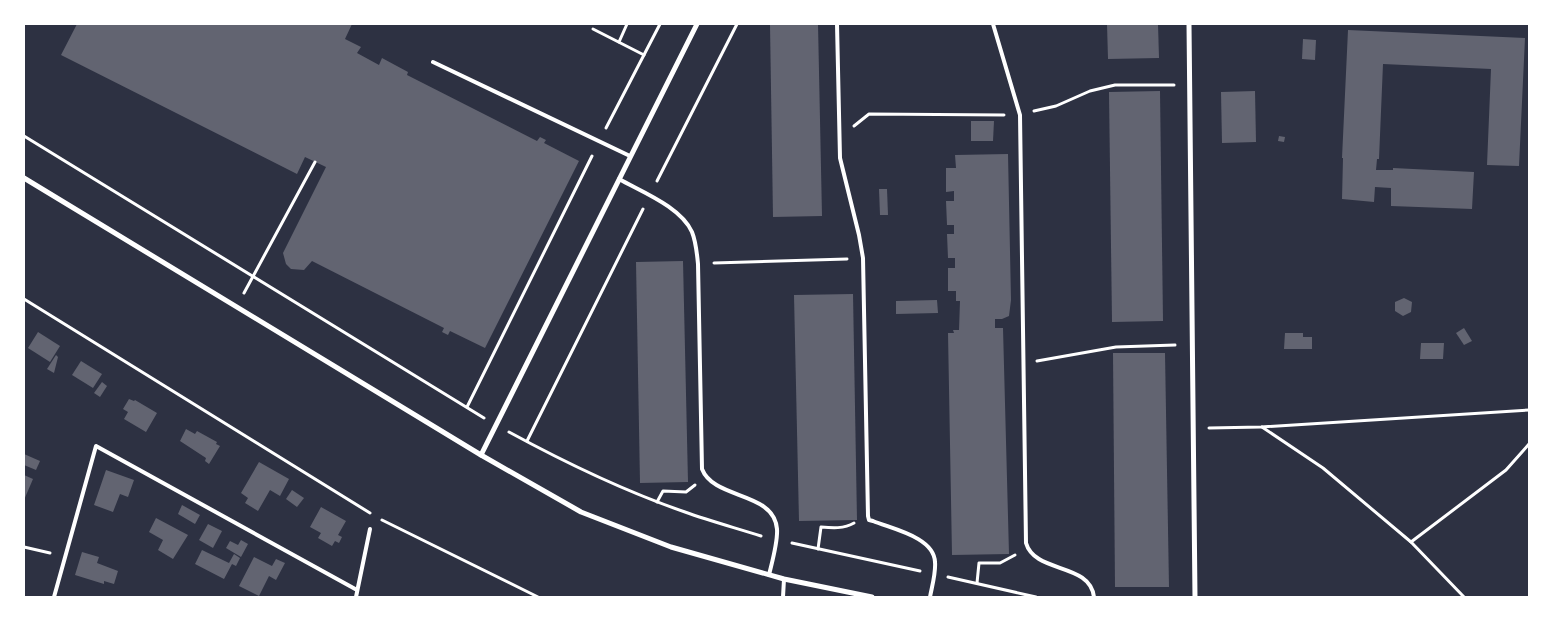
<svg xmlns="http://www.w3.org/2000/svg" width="1553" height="621" viewBox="0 0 1553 621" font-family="'Roboto Condensed',sans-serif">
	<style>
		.building { fill: #626471 }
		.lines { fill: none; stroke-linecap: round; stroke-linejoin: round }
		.path { stroke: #fff; stroke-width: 3 }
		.service { stroke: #fff; stroke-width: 4 }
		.minor { stroke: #fff; stroke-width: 5 }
	</style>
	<rect width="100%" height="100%" fill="#2d3142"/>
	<g class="building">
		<polygon points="77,24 352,24 345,39 361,47 357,53 379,65 382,58 408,72 407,75 537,141 540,137 546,140 544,143 579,161 485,348 450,331 448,335 442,332 444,328 312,261 304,270 291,269 286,264 283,253 326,167 305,157 297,174 61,55"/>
		<polygon points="770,24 818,24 822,216 773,217"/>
		<polygon points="1107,24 1158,24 1159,58 1108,59"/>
		<polygon points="1348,30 1525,38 1519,166 1487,165 1491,69 1383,64 1379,159 1377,159 1376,170 1393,170 1393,168 1474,172 1472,209 1391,206 1391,188 1375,187 1374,202 1342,199 1343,158 1342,158"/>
		<polygon points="1303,39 1316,40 1315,60 1302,59"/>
		<polygon points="1160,91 1163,321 1112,322 1109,92"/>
		<polygon points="1255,91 1256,142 1222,143 1221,92"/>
		<polygon points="971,121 994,121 993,141 971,141"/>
		<polygon points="1279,136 1285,137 1284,142 1278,141"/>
		<polygon points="1008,154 1011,300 1009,316 1002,319 995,319 995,328 1003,328 1009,554 952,555 948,333 954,333 953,330 959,330 960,301 956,301 956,291 948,291 948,268 955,268 955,258 948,258 947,234 954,234 954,225 947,225 946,201 954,201 954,191 946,192 946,168 956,168 955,155"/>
		<polygon points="879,189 887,189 888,215 880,215"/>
		<polygon points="683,261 688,482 640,483 636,262"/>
		<polygon points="853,294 857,520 799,521 794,295"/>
		<polygon points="1404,298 1412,302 1411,312 1403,316 1395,311 1395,302"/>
		<polygon points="937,300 938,313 896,314 896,301"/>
		<polygon points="1464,328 1472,341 1464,345 1456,333"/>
		<polygon points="38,332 60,346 50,362 28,348"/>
		<polygon points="1285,333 1303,333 1303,337 1312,337 1312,349 1284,349"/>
		<polygon points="1421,343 1444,343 1443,359 1420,359"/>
		<polygon points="1113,353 1165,353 1169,587 1115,587"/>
		<polygon points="56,355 58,357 54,373 47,369"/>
		<polygon points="81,361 102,374 93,388 72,375"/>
		<polygon points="102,382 107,386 100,397 94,393"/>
		<polygon points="129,399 134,401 135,400 157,413 146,432 124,419 128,412 123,409"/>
		<polygon points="186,429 195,434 197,431 217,442 216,444 220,446 209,464 205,461 206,458 180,441"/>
		<polygon points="24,454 40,461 36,470 24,465"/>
		<polygon points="259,462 289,479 280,496 270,490 258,511 245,503 248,498 241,493"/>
		<polygon points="106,470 134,480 128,497 120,494 113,512 94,505"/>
		<polygon points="24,475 33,479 24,500"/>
		<polygon points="292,490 304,498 297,507 286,499"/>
		<polygon points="182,505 200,515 195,524 178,514"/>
		<polygon points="321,507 346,521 338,535 342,537 339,543 335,541 332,546 318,538 321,533 310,527"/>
		<polygon points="156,518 188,535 173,559 158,550 163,540 149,532"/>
		<polygon points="208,524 222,531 213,548 199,540"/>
		<polygon points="241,540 248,544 241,557 226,548 230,541 238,545"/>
		<polygon points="202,550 229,563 234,554 240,558 236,566 232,564 224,579 195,564"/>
		<polygon points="82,552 99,557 97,563 118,571 114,584 104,581 104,584 75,575"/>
		<polygon points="254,557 272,566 276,559 285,563 276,580 269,576 259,596 239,586"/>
	</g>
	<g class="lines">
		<g class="path">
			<polyline points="593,29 644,55"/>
			<polyline points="619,42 627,24"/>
			<polyline points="1034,111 1056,106 1090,91 1115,85 1174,85"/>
			<polyline points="854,126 869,114 1004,115"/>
			<polyline points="606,128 660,24"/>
			<polyline points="24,136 484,418"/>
			<polyline points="657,181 737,24"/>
			<polyline points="714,263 847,259"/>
			<polyline points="244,293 315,162"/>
			<polyline points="24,299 370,513"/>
			<polyline points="1037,361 1116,347 1175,345"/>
			<polyline points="467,407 592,156"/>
			<polyline points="1262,427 1323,468 1411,542 1464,597"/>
			<polyline points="1209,428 1261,427 1529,410"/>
			<path d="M509 432C566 463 624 491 685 512 710 521 736 528 761 536"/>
			<polyline points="527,441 643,209"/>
			<polyline points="657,502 663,491 686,492 695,485"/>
			<polyline points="382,520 538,597"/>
			<polyline points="1411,542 1506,470 1529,444"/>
			<polyline points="792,543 920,571"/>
			<polyline points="24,547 50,553"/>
			<path d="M818 549 821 527C832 528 844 529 854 523"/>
			<polyline points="948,577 1036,597"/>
			<polyline points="977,583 979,563 1000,563 1015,555"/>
		</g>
		<g class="service">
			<path d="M837 24 840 158 859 235 863 258 868 516 869 520 873 521C892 529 934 537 935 562 936 573 932 586 930 597"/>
			<path d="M993 24 1020 115 1026 543C1035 574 1090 562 1094 597"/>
			<polyline points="433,62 630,156"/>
			<path d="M619 179C642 192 681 207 692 232 696 242 697 253 698 264L702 469C714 500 774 491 777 529 778 542 772 562 769 575"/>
			<polyline points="54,597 96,446 357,590"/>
			<polyline points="356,597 370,529"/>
			<polyline points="783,597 784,579"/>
		</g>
		<g class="minor">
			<polyline points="1189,24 1195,597"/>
			<polyline points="24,178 481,455 581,512 671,547 784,579 872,597"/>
			<polyline points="481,455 697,24"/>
		</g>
	</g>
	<rect width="1553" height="621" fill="none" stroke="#ffffff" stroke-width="50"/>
</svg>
